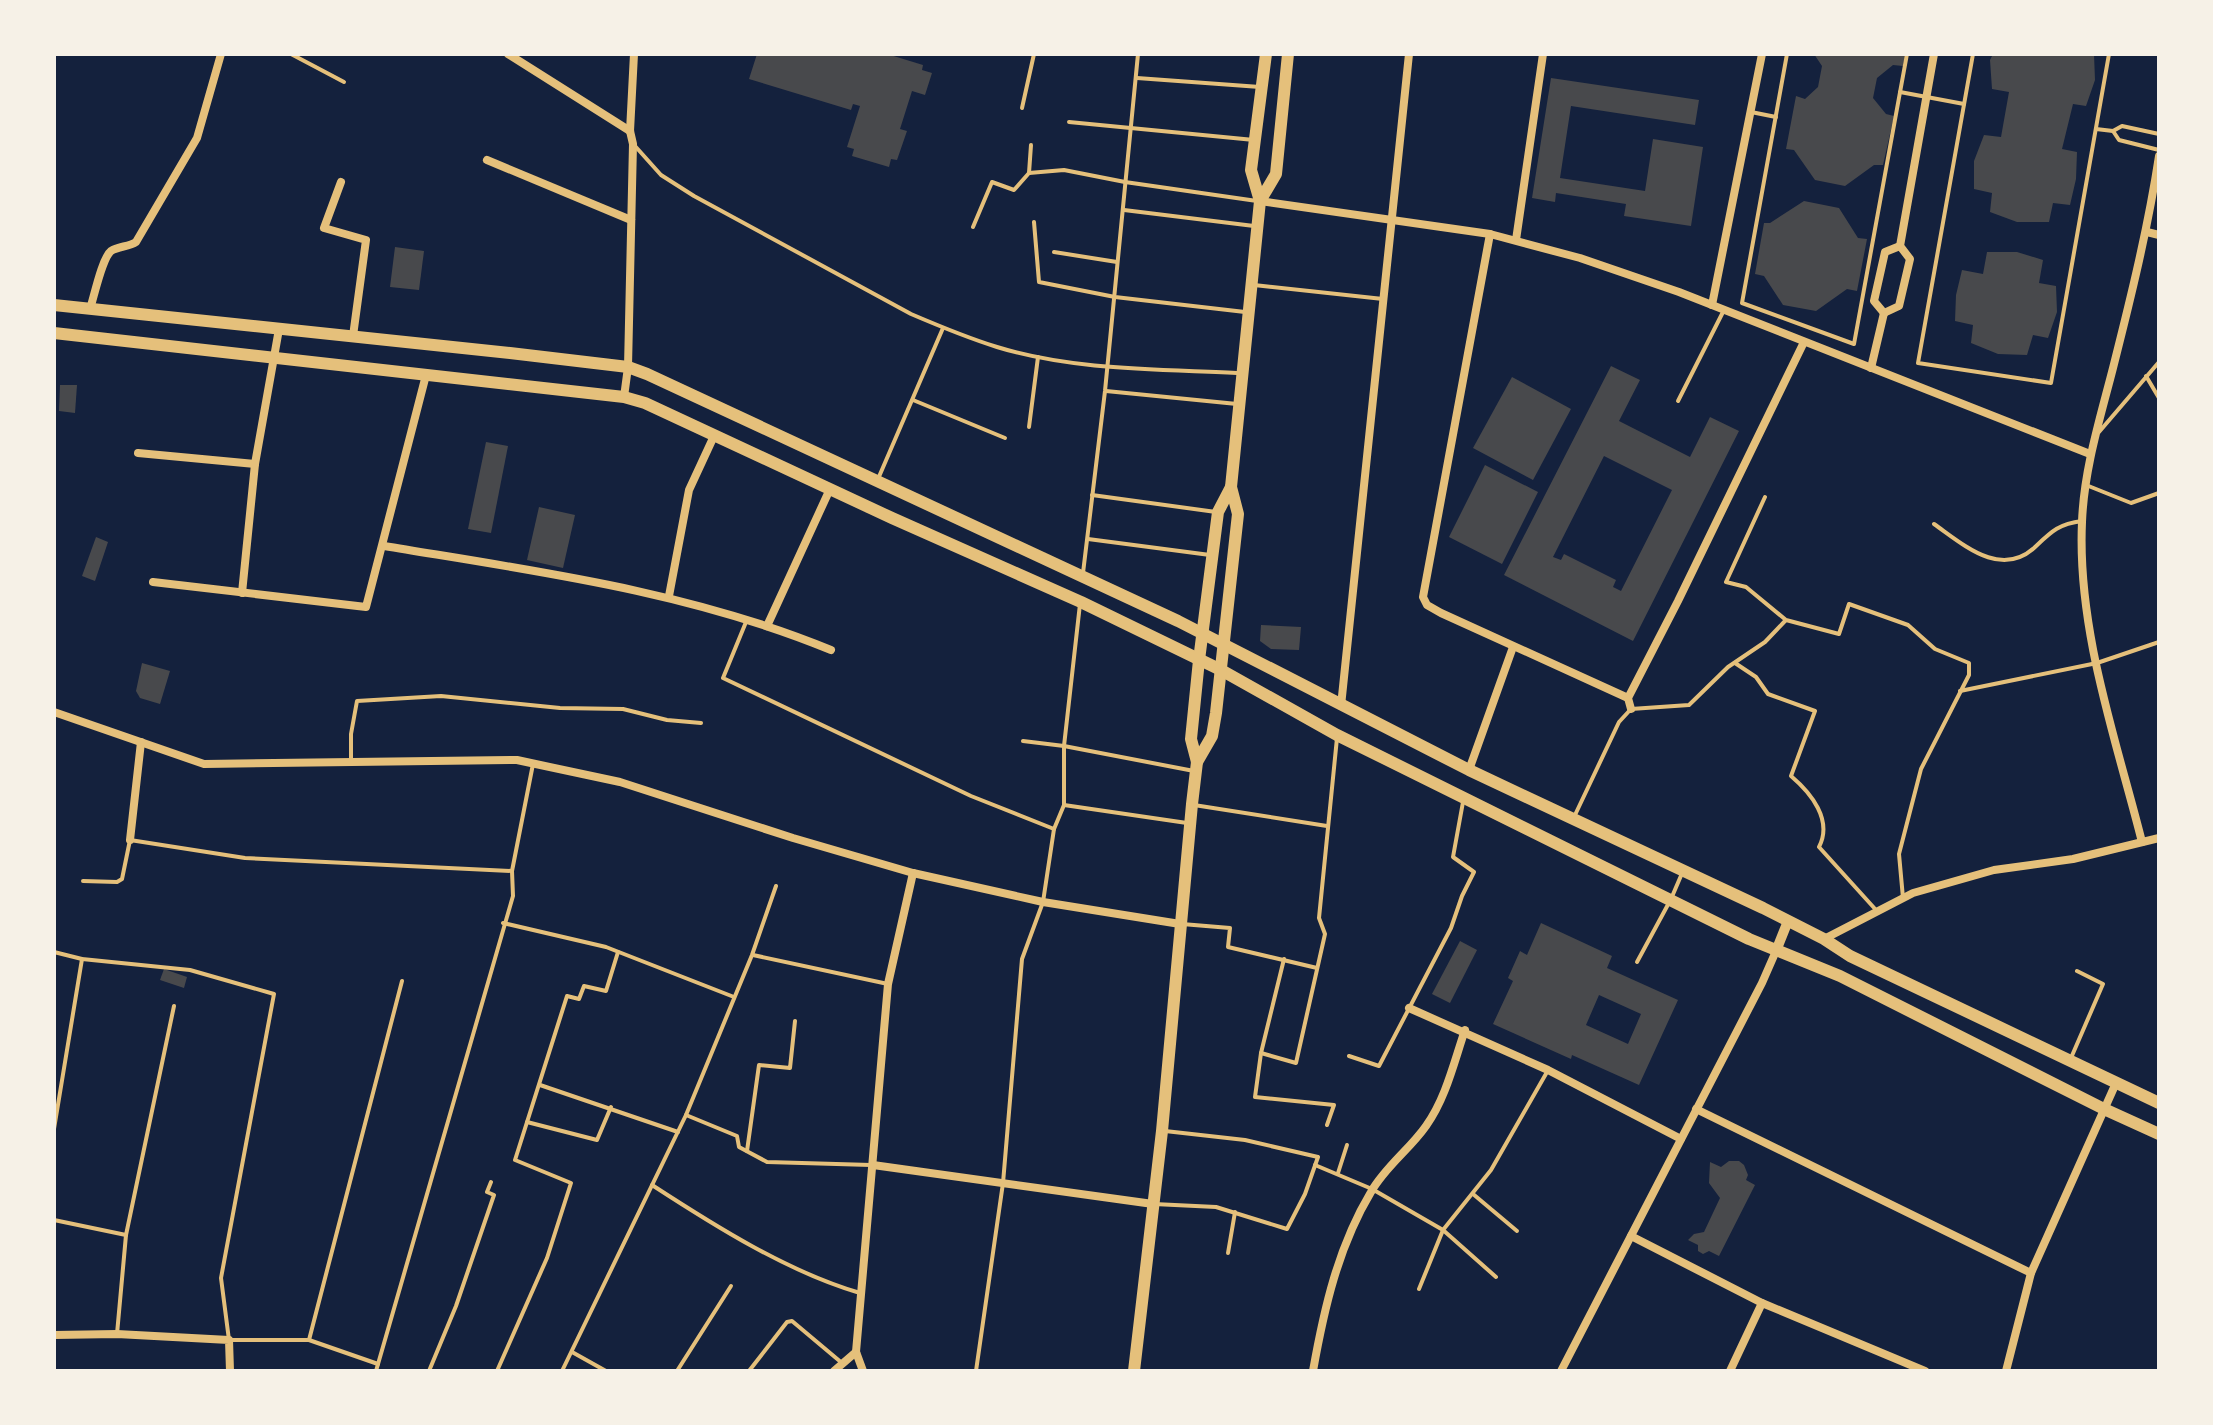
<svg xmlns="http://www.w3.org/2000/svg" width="2213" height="1425" viewBox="0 0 2213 1425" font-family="Signika,sans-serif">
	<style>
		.building { fill: #48494c; fill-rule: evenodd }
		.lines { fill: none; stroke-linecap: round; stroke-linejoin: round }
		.service { stroke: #e5c07b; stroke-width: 4 }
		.minor { stroke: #e5c07b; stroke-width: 8 }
		.tertiary { stroke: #e5c07b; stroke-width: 10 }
		.secondary { stroke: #e5c07b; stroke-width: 12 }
	</style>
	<rect width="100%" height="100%" fill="#14213d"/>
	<g class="building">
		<polygon points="757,54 887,54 923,65 922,70 932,73 925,95 912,91 900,129 907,131 897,160 891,159 889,167 852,156 854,149 847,147 860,106 853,104 851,110 749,79"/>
		<polygon points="1814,54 1905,54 1903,66 1893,65 1877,78 1873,98 1886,114 1894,116 1883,165 1874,165 1845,186 1815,180 1794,150 1786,149 1796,96 1805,99 1818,87 1822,66"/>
		<polygon points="1993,54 2094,54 2095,80 2086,106 2073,104 2062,149 2077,152 2076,179 2070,205 2053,203 2049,222 2017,222 1990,212 1992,193 1974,189 1974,161 1984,135 2001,137 2009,92 1992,89 1990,60"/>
		<polygon points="1551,78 1699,100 1695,125 1571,106 1560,178 1645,191 1653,139 1703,147 1691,226 1624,216 1626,204 1556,193 1555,202 1532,198"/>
		<polygon points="1804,201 1839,208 1858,238 1867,239 1857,291 1847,289 1816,311 1783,305 1764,276 1755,274 1764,223 1770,223"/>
		<polygon points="395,247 424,251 419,290 390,287"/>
		<polygon points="1987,252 2017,252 2043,260 2039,283 2056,286 2057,312 2048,338 2033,335 2027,355 1998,354 1971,343 1973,325 1955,321 1956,295 1962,270 1983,274"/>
		<path d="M1611 366 1640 380 1619 421 1690 457 1710 417 1739 431 1633 641 1504 575ZM1604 456 1672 490 1621 591 1613 587 1616 580 1564 554 1561 560 1553 557Z"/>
		<polygon points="1512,377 1571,409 1533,480 1473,448"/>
		<polygon points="60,385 77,385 75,413 59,411"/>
		<polygon points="486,442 508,446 491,533 468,529"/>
		<polygon points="1485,465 1538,492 1502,564 1449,537"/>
		<polygon points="539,507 575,515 563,568 527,560"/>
		<polygon points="96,537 108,542 95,581 82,576"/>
		<polygon points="1261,625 1301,627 1299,650 1271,649 1260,641"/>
		<polygon points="142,663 170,671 160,704 140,698 136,691"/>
		<path d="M1541 923 1612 956 1607 968 1678 1000 1639 1085 1572 1055 1571 1059 1493 1024 1513 981 1508 978 1520 951 1527 955ZM1599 995 1641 1014 1628 1044 1586 1025Z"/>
		<polygon points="1460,941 1477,950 1450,1003 1432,994"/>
		<polygon points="164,969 187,977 184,988 160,980"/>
		<polygon points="1729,1161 1739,1161 1744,1165 1748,1175 1746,1180 1755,1185 1719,1256 1709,1251 1703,1254 1698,1251 1698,1245 1688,1240 1694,1234 1704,1232 1720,1198 1709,1183 1710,1162 1721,1167"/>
	</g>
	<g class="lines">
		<g class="service">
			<polyline points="291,54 344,82"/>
			<polyline points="1787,54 1742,303 1854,344 1907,54"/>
			<polyline points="1973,54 1918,363 2051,383 2109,54"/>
			<polyline points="1137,78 1260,87"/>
			<polyline points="1900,92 1964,104"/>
			<polyline points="1022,108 1034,54"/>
			<polyline points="1751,112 1776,117"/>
			<polyline points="1069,122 1254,140"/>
			<polyline points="2096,129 2113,131 2122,126 2159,134"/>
			<polyline points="2113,131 2119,140 2159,150"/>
			<path d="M635 146 661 175 694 196 911 314C939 326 968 338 997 347 1075 371 1160 369 1241 373"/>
			<polyline points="1029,173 1031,145"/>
			<polyline points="1124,210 1254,226"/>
			<polyline points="1034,222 1039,282 1115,297 1245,312"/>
			<polyline points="973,227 992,182 1014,190 1029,173 1064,170 1125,182 1257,201"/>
			<polyline points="1054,252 1117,262"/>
			<polyline points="1254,285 1383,299"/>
			<polyline points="2146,376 2159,398"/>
			<polyline points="1106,391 1237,404"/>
			<polyline points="913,400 1005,438"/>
			<polyline points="1678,401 1724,310"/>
			<polyline points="1029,427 1038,357"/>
			<polyline points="2099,432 2159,362"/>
			<polyline points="878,479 943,328"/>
			<polyline points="2086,485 2131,503 2159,493"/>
			<polyline points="1092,495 1216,512"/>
			<polyline points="1765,497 1726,582 1746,587 1786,620 1839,634 1849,604 1908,625 1935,649 1969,663 1969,675 1921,769 1899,854 1903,898"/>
			<path d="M1934 524C1964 545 2000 578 2034 548 2051 532 2058 524 2082 521"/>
			<polyline points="1088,539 1210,555"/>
			<polyline points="1083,573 1105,391 1138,54"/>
			<polyline points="746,622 723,678 971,796 1054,829"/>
			<path d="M1735 663 1756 677 1768 694 1815 711 1791 776C1811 793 1833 820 1819 847L1876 910"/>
			<polyline points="1960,691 2097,663 2159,642"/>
			<polyline points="1023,741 1064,746 1194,771"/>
			<polyline points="351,761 351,734 357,701 441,696 560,708 623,709 667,720 701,723"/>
			<polyline points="1064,805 1187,823"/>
			<polyline points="1194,805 1327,826"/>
			<polyline points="1575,815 1619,722 1631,709 1689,705 1728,667 1765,642 1785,621"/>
			<polyline points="83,881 117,882 122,879 130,840 245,858 512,871"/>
			<polyline points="776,886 752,955 686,1115 737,1136 739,1147 767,1162 871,1165"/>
			<polyline points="503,923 606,947 734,997"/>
			<polyline points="1182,924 1230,928 1228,947 1317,968"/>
			<polyline points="54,952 82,959 190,970 274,994 221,1278 229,1340 309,1340 378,1364"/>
			<polyline points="753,955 888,984"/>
			<polyline points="1284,959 1261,1053 1255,1097 1334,1105 1327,1125"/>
			<polyline points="1637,962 1671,899 1683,871"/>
			<polyline points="1261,1053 1296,1063 1325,934 1319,918 1337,738"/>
			<polyline points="1349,1056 1379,1066 1451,928 1462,896 1474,872 1453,857 1463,802"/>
			<polyline points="2071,1058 2103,984 2077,971"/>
			<polyline points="540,1085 678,1132"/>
			<polyline points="527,1122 597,1140 611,1107"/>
			<polyline points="54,1129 82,959"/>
			<polyline points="747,1151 759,1065 790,1068 795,1021"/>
			<polyline points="1315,1165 1372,1189 1443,1230 1496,1277"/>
			<polyline points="1338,1173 1347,1145"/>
			<path d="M652 1185C715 1226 788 1272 860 1293"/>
			<polyline points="1473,1194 1517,1231"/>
			<polyline points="1154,1204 1216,1207 1287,1229 1305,1194 1318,1157 1245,1140 1165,1131"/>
			<polyline points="54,1220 126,1235"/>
			<polyline points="1228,1253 1235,1212"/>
			<polyline points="1419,1289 1443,1230 1491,1170 1547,1072"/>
			<polyline points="117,1334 126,1235 174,1006"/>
			<polyline points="309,1340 402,981"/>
			<polyline points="572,1352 606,1371"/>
			<polyline points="376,1371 513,896 512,871 533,764"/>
			<polyline points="429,1371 456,1306 494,1195 487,1192 491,1182"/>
			<polyline points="497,1371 547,1258 571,1183 515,1160 567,996 579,999 584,986 606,991 618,952"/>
			<polyline points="562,1371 686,1115"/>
			<polyline points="677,1371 731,1286"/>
			<polyline points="749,1371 787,1322 792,1321 842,1363"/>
			<polyline points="976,1371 1003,1183 1022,959 1043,902 1054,829 1064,805 1064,746 1080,604"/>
		</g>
		<g class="minor">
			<polyline points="508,54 630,131"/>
			<polyline points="487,160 631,220"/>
			<polyline points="341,182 324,228 366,240 353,336"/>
			<polyline points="1260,201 1490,234 1580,258 1679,292 2090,454"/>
			<polyline points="2147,232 2159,235"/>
			<polyline points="1490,234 1423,597 1427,605 1441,613 1628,698"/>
			<polyline points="1516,240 1543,54"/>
			<polyline points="1712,305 1762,54"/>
			<path d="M90 309C94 297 102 258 111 251 118 246 129 247 136 242L197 138 221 54"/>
			<polyline points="1884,313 1899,306 1910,259 1900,246 1934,54"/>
			<polyline points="1884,313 1874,301 1885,252 1900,246"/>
			<polyline points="1871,368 1884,313"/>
			<polyline points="624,397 628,367 633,144 630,131 634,54"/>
			<polyline points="138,453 255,464"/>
			<path d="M384 546C535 571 688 591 831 650"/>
			<polyline points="153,582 366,607 426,375"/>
			<polyline points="242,593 255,464 279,329"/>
			<polyline points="669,596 689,490 714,436"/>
			<polyline points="767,626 830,489"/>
			<polyline points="1341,706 1409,54"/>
			<polyline points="1631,709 1628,698 1678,601 1804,342"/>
			<polyline points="54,712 204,764 517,760 620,782 793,838 913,873 1043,902 1180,924"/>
			<polyline points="1469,770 1513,647"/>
			<polyline points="130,840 141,742"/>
			<path d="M2142 842C2116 739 2077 630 2082 522 2084 469 2100 419 2113 368 2131 297 2148 228 2159 156"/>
			<polyline points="1824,939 1913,893 1994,870 2073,859 2159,838"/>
			<polyline points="1409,1008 1548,1070 1681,1139"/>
			<polyline points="1696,1109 2031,1273"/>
			<polyline points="873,1165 1153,1204"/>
			<polyline points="1631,1236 1762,1303 1925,1371"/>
			<polyline points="54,1335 117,1334 229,1340 230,1371"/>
			<polyline points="834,1371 856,1352"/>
			<polyline points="863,1371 856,1352 888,984 913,873"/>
			<path d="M1313 1371C1324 1309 1338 1247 1371 1192 1385 1167 1410 1149 1426 1126 1446 1098 1454 1062 1465 1030"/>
			<polyline points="1561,1371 1762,983 1776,951"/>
			<polyline points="1730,1371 1762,1303"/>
			<polyline points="2006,1371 2031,1273 2116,1083"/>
		</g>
		<polyline class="tertiary" points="1776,951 1788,921"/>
		<g class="secondary">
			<polyline points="1260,201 1276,174 1288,54"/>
			<polyline points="54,305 510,353 628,367 647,374 1178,621 1469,770 1763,908 1824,939 1850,956 2159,1103"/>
			<polyline points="54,333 624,397 645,403 892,518 1081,602 1221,670 1337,735 1749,939 1840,976 2104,1109 2159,1134"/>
			<polyline points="1197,762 1191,739 1199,660 1218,512 1231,487"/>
			<polyline points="1134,1371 1162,1131 1192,804 1197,762 1212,736 1216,713 1238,514 1231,487 1260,201 1251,170 1266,54"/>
		</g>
	</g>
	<rect width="2213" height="1425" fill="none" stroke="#f6f1e7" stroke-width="112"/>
</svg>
